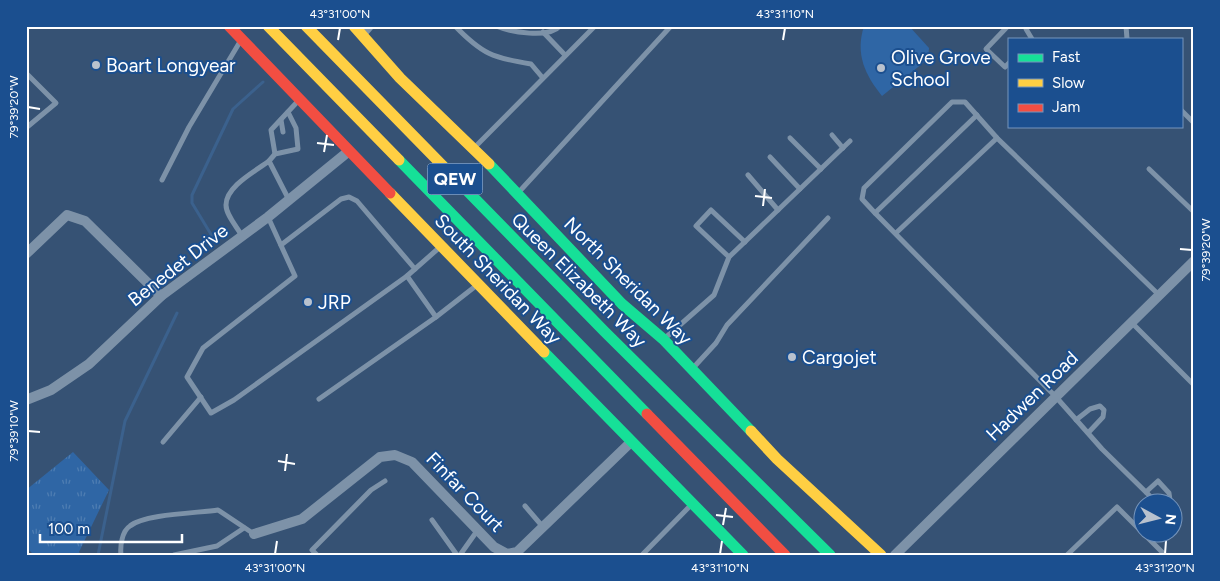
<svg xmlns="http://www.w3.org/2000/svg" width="1220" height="581" viewBox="0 0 1220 581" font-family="Figtree,sans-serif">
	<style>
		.grass { fill: url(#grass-tufts) }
		.garden { fill: #2f66a5 }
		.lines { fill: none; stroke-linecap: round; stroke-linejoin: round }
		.stream { stroke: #3b618d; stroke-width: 3 }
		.lane { stroke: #7d92a8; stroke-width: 5 }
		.street { stroke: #7d92a8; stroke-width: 10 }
		.fast { stroke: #16e098; stroke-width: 11 }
		.slow { stroke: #ffcf43; stroke-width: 11 }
		.jam { stroke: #f24e42; stroke-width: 11 }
		.ticks { fill: none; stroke: #fff; stroke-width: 2 }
		.poi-dot { fill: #b9c2ce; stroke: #1b4f8f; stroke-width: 2 }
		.labels { text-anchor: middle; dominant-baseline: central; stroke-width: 4; stroke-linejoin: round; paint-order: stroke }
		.shield { fill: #1b4f8f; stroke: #bbcadd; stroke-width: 1 }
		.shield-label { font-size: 18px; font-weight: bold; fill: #fff }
		.poi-label { font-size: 19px; fill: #fff; stroke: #1b4f8f; text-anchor: start }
		.street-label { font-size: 19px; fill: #fff; stroke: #1b4f8f }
		.neatline { fill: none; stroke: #fff; stroke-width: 2 }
		.ticks-label { font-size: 12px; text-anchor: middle; fill: #fff }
	</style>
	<defs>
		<pattern id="grass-tufts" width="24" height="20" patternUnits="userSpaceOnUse" patternTransform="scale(1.25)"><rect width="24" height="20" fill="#2f66a5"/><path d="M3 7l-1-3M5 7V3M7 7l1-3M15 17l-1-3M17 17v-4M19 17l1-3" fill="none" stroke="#4e7db2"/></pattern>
	</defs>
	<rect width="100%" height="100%" fill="#365274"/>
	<polygon class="grass" points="73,452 109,490 79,552 81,555 34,555 26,547 26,490"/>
	<path class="garden" d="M864 26H909L929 48 928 59 882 96C865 75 855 54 864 26Z"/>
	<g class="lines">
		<g class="stream">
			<polyline points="212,236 192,203 192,195 233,109 263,82"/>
			<polyline points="98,555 125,421 177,313"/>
		</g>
		<g class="lane">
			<path d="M455 26C482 54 493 58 531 64L542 77"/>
			<path d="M496 26C511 32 548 39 560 26"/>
			<polyline points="1008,26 986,49 1005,67 1009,63"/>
			<polyline points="1029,26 1026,29 1032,39"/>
			<polyline points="1126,26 1127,39"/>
			<polyline points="543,32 565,55"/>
			<polyline points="26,73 56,103 26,128"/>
			<polyline points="1181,110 1194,123"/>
			<polyline points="281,120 283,132"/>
			<polyline points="832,135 843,148"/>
			<polyline points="790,138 821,169"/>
			<polyline points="474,148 595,26"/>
			<polyline points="275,154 271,130 299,100"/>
			<polyline points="770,157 800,189"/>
			<polyline points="269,161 275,154 298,149 296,128 288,112"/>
			<polyline points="1149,169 1194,212"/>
			<polyline points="748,175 778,210"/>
			<polyline points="162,180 189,127 241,40"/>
			<polyline points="518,193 671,26"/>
			<polyline points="875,213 977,115"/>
			<polyline points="268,217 295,276 203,348 187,377 211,413 234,400 407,276 440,247"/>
			<polyline points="896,233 997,138"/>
			<path d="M242 236C237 227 226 215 226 205 226 186 256 171 269 161L289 200"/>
			<polyline points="281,245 341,199 349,197 357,201 415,269"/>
			<polyline points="729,257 696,226 711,210 745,242"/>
			<polyline points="407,276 436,317"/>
			<polyline points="1159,295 997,138 965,102 952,102 864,188 862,199 875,213 1056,397 1102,449 1156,502 1162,504"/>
			<polyline points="1132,323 1194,385"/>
			<polyline points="664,339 714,295 729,257 850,141"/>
			<polyline points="693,368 716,343 727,325 828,218"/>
			<polyline points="319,399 436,317 477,285"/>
			<polyline points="1076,420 1090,409 1100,406 1104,410 1103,417 1088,433"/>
			<polyline points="163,442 201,397"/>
			<polyline points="1146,492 1158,481 1169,493 1170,500 1166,504"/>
			<polyline points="525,506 543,527"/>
			<polyline points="432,520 457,555"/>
			<polyline points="1144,534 1165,555"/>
			<path d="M121 555C120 546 122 531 130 526 144 514 198 513 218 510L254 534"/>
			<polyline points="174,555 217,546 244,528"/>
			<polyline points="317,555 312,550 371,490 385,481"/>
			<polyline points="460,555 477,531"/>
			<polyline points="642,555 691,505"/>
			<polyline points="1067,555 1117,507 1142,532"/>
		</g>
		<g class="street">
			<polyline points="362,34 369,26"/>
			<polyline points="26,254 67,215 85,221 161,296"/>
			<polyline points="26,400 51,390 89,364 161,296 268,217 349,151"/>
			<polyline points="254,534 302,519 380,457 395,455 412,462 494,547 507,554 517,552 631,442"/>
			<polyline points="895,555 1194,261"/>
		</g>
		<g class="fast">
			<polyline points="399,160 647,414"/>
			<polyline points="489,164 622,304 663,339 751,431"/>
			<polyline points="443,166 605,332 830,555"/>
			<polyline points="544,352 743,555"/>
		</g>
		<g class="slow">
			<polyline points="268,26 399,160"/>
			<polyline points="306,26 443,166"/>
			<polyline points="354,26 400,78 489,164"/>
			<polyline points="390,193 544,352"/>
			<polyline points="751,431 777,459 881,555"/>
		</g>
		<g class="jam">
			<polyline points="229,26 390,193"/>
			<polyline points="647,414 785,555"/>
		</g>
	</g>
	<path class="ticks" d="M338 40 340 28M783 40 785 28M28 107 40 109M317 143 334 145M324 152 327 135M755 196 772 198M763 206 765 189M1180 249 1192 250M28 431 40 432M278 461 295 464M285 471 287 454M716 515 733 517M723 525 726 508M275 554 277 541M720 554 722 541M1165 554 1166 541"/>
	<g class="poi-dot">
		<circle cx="96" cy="65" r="5"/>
		<circle cx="881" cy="68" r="5"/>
		<circle cx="308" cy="302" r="5"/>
		<circle cx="792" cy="357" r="5"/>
	</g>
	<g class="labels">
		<rect class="shield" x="427.5" y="163.5" width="55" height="31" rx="4"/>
		<g class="shield-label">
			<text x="455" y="179">QEW</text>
		</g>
		<g class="poi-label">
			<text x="891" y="57">Olive Grove<tspan x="891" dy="22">School</tspan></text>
			<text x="106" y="65">Boart Longyear</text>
			<text x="318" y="302">JRP</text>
			<text x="802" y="357">Cargojet</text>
		</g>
		<g class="street-label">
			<text transform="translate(178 265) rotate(-38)">Benedet Drive</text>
			<text transform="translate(498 279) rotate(46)">South Sheridan Way</text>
			<text transform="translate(579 280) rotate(45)">Queen Elizabeth Way</text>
			<text transform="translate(628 281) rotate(45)">North Sheridan Way</text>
			<text transform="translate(1032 396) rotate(-44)">Hadwen Road</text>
			<text transform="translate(465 492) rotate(46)">Finfar Court</text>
		</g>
	</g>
	<rect width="1220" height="581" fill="none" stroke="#1b4f8f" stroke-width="55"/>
	<rect x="1008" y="38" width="175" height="90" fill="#1b4f8f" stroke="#7695bc"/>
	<rect x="1018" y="54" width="25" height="8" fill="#16e098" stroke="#7695bc"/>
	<text x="1052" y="62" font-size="15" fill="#ffffff">Fast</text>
	<rect x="1018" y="79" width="25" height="8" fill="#ffcf43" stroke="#7695bc"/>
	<text x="1052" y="88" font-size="15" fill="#ffffff">Slow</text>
	<rect x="1018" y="104" width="25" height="8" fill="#f24e42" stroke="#7695bc"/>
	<text x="1052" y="112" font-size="15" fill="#ffffff">Jam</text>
	<g transform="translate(1158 518) rotate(97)"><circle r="24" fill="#1b4f8f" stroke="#7695bc"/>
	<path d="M0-4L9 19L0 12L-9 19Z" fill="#b9c2ce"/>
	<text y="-8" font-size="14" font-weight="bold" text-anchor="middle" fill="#ffffff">N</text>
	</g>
	<path d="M40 534v8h142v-8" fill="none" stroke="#ffffff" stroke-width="2.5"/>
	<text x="48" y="534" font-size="15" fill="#ffffff" stroke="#1b4f8f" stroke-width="4" paint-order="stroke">100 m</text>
	<rect x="28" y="28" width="1164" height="526" class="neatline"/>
	<g class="ticks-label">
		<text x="340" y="18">43°31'00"N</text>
		<text x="785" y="18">43°31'10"N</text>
		<text transform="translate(14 107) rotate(-90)" y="4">79°39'20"W</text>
		<text transform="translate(1206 250) rotate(-90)" y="4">79°39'20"W</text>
		<text transform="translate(14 431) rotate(-90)" y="4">79°39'10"W</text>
		<text x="275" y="572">43°31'00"N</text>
		<text x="720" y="572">43°31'10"N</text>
		<text x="1165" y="572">43°31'20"N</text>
	</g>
</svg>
